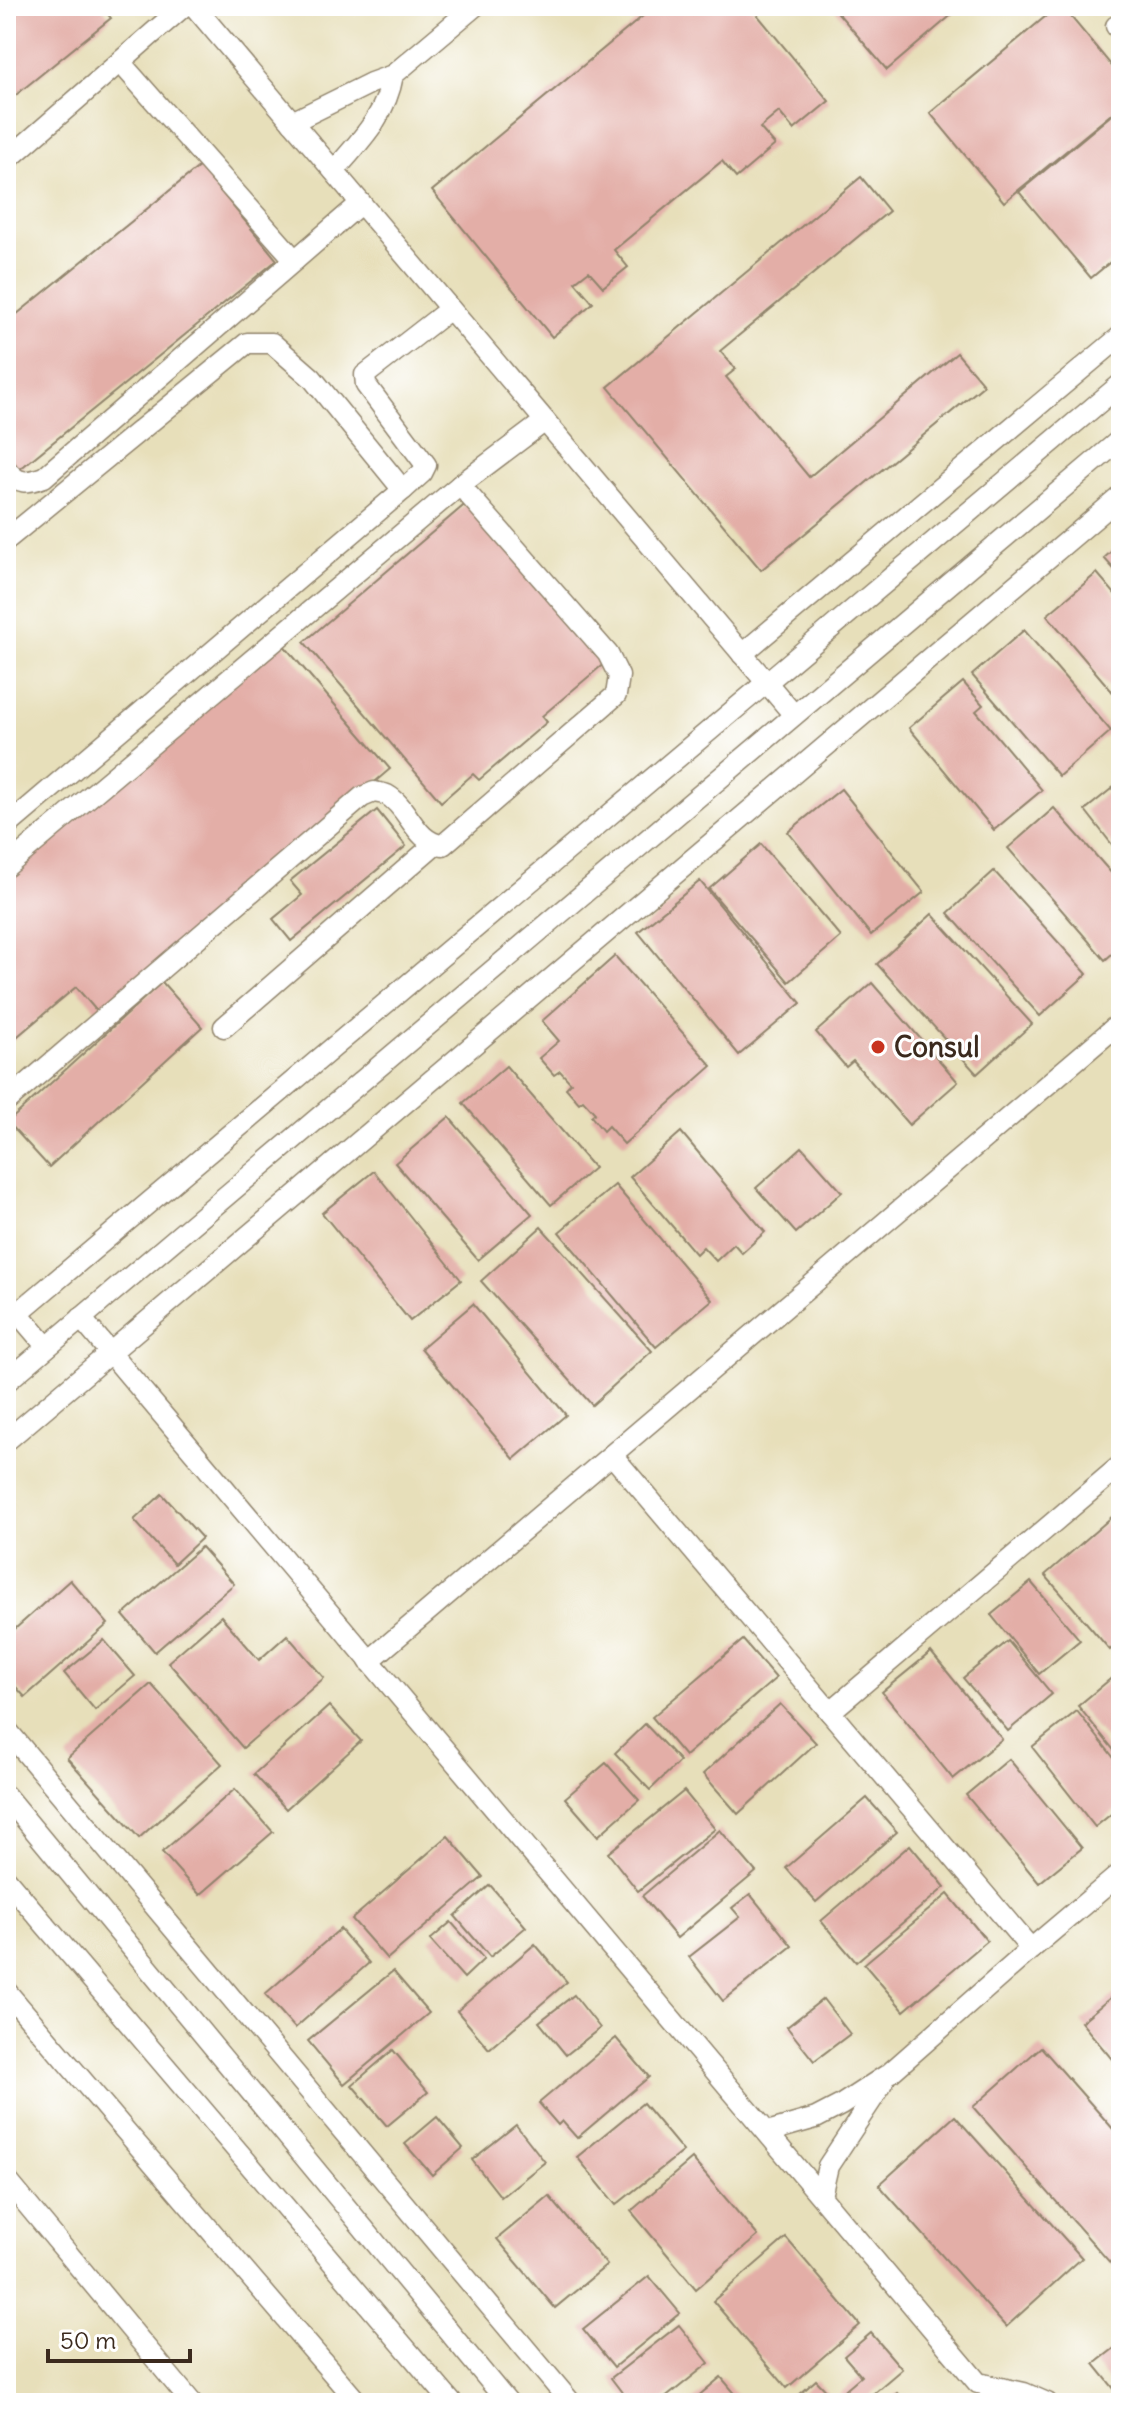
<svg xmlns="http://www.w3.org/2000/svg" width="1127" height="2409" viewBox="0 0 1127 2409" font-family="Delius,sans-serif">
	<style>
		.building { fill: #e3aea7 }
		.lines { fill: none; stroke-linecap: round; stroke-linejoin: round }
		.minor-casing { stroke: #91846c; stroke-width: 23 }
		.minor { stroke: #fff; stroke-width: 20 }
		.poi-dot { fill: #c8321e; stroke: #fff; stroke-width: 3 }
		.labels { text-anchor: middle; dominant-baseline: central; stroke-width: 6; stroke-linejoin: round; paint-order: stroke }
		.poi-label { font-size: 28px; font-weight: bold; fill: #3b2a1e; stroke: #fff; text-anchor: start }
	</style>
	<rect width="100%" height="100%" fill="#fff"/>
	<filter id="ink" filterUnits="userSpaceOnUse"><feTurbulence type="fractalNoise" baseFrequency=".0125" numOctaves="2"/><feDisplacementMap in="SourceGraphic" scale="16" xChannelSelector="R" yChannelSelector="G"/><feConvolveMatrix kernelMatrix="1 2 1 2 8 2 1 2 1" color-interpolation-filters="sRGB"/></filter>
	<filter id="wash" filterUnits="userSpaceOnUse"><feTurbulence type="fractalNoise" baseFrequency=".006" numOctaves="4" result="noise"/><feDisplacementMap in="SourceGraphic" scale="32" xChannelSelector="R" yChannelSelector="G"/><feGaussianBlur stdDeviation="1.8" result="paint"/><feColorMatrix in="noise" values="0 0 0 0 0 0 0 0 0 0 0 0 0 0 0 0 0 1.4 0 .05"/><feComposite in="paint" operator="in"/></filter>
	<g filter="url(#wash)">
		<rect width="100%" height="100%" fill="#e7dfba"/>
		<g id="blocks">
			<g class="building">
				<polygon points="6,6 101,6 111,18 6,103"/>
				<polygon points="655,6 750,6 829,101 794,130 779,112 760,128 775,145 736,178 722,161 614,250 628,267 603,287 589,271 575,282 593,303 552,337 432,191"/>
				<polygon points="832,6 962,6 887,70"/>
				<polygon points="1058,6 1062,6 1121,77 1121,106 1004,202 930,113"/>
				<polygon points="1121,107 1121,253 1091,278 1019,192"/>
				<polygon points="200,166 277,260 15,473 6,462 6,323"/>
				<polygon points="861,177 889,211 720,351 736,369 726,377 809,477 957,353 984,385 761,570 608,387"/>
				<polygon points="469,501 606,662 542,716 547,722 479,780 473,774 441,802 304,642"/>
				<polygon points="1121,543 1121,577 1104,558"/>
				<polygon points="1097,573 1121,601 1121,702 1047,615"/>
				<polygon points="1024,630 1111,731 1059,776 972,675"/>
				<polygon points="281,642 390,769 101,1016 76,987 6,1046 6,877"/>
				<polygon points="963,682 983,705 976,711 1042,790 994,830 909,728"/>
				<polygon points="1121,781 1121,856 1085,810"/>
				<polygon points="841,789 924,892 871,935 788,832"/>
				<polygon points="1054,808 1121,884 1121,946 1105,960 1008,848"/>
				<polygon points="377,810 406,846 291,941 273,919 302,895 290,881"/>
				<polygon points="761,844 841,937 789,982 709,889"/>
				<polygon points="994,871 1087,974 1040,1016 948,913"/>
				<polygon points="700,881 801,1003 739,1055 638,932"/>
				<polygon points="932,914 1032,1024 977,1074 877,964"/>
				<polygon points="615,956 712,1066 624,1144 608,1126 603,1131 591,1116 595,1113 583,1100 579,1103 566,1088 571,1083 560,1071 554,1075 539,1058 559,1041 542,1021"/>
				<polygon points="162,982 202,1027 49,1167 8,1122"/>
				<polygon points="872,983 958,1082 909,1125 853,1061 846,1067 816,1032"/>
				<polygon points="506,1066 594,1168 551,1205 463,1103"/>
				<polygon points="449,1117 532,1214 478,1260 395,1163"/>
				<polygon points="681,1132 765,1232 742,1253 734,1244 716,1261 703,1247 696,1254 630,1177"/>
				<polygon points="802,1147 842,1192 796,1233 756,1188"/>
				<polygon points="374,1171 461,1280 410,1321 322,1213"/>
				<polygon points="615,1185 712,1300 656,1347 559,1232"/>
				<polygon points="541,1227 652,1351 592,1405 481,1281"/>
				<polygon points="473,1304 566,1415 514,1459 421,1348"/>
				<polygon points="162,1494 202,1538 174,1564 134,1520"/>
				<polygon points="1121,1509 1121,1640 1110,1650 1045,1575"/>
				<polygon points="201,1547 234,1584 155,1652 123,1615"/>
				<polygon points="70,1580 108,1624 25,1697 6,1676 6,1637"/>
				<polygon points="1031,1582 1080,1640 1039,1674 991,1615"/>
				<polygon points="221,1616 259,1660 287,1635 324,1678 243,1748 168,1662"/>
				<polygon points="104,1640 135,1676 95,1710 64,1673"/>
				<polygon points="743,1640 776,1678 685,1756 652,1717"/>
				<polygon points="1008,1641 1052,1694 1008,1731 963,1678"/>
				<polygon points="931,1652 1002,1739 953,1779 882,1692"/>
				<polygon points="1114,1676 1121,1684 1121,1759 1078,1706"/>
				<polygon points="151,1684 222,1764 139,1838 67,1758"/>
				<polygon points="780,1704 816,1743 738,1814 703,1774"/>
				<polygon points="329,1706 361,1741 286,1809 254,1774"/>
				<polygon points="1077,1711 1121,1767 1121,1806 1095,1827 1032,1747"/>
				<polygon points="645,1724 680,1761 650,1790 615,1753"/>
				<polygon points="1009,1759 1082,1848 1039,1883 966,1795"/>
				<polygon points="606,1763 639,1800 598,1836 565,1798"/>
				<polygon points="235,1789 273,1832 200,1895 162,1852"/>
				<polygon points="684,1791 715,1829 638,1891 608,1853"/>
				<polygon points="867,1798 897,1832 816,1902 786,1868"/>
				<polygon points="720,1830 756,1872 677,1938 642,1896"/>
				<polygon points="448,1836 483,1877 387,1959 352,1919"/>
				<polygon points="910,1845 945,1887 856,1962 821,1921"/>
				<polygon points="490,1885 526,1927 490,1957 455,1916"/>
				<polygon points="750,1894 792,1946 723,2001 689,1957 740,1917 732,1908"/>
				<polygon points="948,1894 987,1941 904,2011 864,1964"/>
				<polygon points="451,1922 484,1959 464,1978 430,1940"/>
				<polygon points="340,1929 369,1963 295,2028 265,1994"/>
				<polygon points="535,1944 567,1982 489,2049 457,2011"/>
				<polygon points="393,1971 429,2013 344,2084 308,2041"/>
				<polygon points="1121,1989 1121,2070 1081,2022"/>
				<polygon points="574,1995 600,2028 566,2055 539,2022"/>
				<polygon points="823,1999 850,2034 814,2061 787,2027"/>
				<polygon points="616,2038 649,2077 577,2138 562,2121 558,2125 539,2103"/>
				<polygon points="1041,2047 1121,2138 1121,2258 1112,2265 973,2107"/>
				<polygon points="393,2050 428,2092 387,2126 352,2085"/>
				<polygon points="643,2103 683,2151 616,2205 577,2157"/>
				<polygon points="955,2116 1082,2258 1006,2327 879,2185"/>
				<polygon points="437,2117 463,2148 432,2175 405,2144"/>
				<polygon points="516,2125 545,2162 501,2197 472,2160"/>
				<polygon points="692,2159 758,2236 696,2289 631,2211"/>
				<polygon points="549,2196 607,2265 555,2308 497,2239"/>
				<polygon points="786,2238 860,2325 787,2388 713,2301"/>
				<polygon points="649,2276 680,2313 614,2367 583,2329"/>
				<polygon points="679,2325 709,2363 659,2403 630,2403 611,2378"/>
				<polygon points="871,2333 902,2369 862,2403 790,2403 816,2380 834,2399 861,2376 844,2356"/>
				<polygon points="1121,2343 1121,2393 1119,2395 1094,2364"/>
				<polygon points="721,2377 743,2403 690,2403"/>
				<polygon points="897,2393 906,2403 885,2403"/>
			</g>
		</g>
	</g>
	<g filter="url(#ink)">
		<use href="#blocks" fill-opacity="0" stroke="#91846c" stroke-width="2"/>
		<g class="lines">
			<g class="minor-casing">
				<g id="minor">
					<polyline points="194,6 794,715"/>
					<polyline points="1116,26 1121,32"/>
					<polyline points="120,62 295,260"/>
					<polyline points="292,122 371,83 393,75 475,6"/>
					<polyline points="6,161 184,6"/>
					<path d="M334 171C360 141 386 116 393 75"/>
					<path d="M6 469C19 485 26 483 44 477L361 203"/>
					<polyline points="403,490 422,473 426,465 366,385 365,375 450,309"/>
					<polyline points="6,540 247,343 272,343 312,378 403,490 6,827"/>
					<polyline points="742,654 1121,336"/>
					<polyline points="6,867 460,485"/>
					<polyline points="224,1027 435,844"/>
					<path d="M6 1102 362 797 374 792C378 793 383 793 387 795 409 807 415 843 443 845L616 695 619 676 608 654 460 485 545 421"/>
					<polyline points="18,1313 47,1347"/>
					<polyline points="81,1318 978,2383 1024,2393 1047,2403"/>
					<polyline points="6,1323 1121,384"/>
					<polyline points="6,1382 1121,439"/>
					<polyline points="6,1441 1121,496"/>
					<polyline points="612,1455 1031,1949"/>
					<polyline points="369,1661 1121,1022"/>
					<polyline points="830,1712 1121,1465"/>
					<polyline points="6,1729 571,2403"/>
					<polyline points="6,1796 508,2403"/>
					<polyline points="6,1879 452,2403"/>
					<polyline points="6,1991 358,2403"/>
					<polyline points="767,2132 816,2118 841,2105 890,2073 1031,1949 1121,1873"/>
					<polyline points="6,2179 192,2403"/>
					<polyline points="821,2196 828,2166 883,2083"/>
				</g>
			</g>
			<use href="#minor" class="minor"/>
		</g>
	</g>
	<circle class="poi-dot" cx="878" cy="1047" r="8"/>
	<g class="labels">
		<g class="poi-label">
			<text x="894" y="1047">Consul</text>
		</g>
	</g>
	<rect width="1127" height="2409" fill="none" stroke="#fff" stroke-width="32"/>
	<path d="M48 2349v12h142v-12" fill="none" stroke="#3b2a1e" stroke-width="4"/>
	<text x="60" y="2349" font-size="24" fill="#3b2a1e" stroke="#ffffff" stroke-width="6" paint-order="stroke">50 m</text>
</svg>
